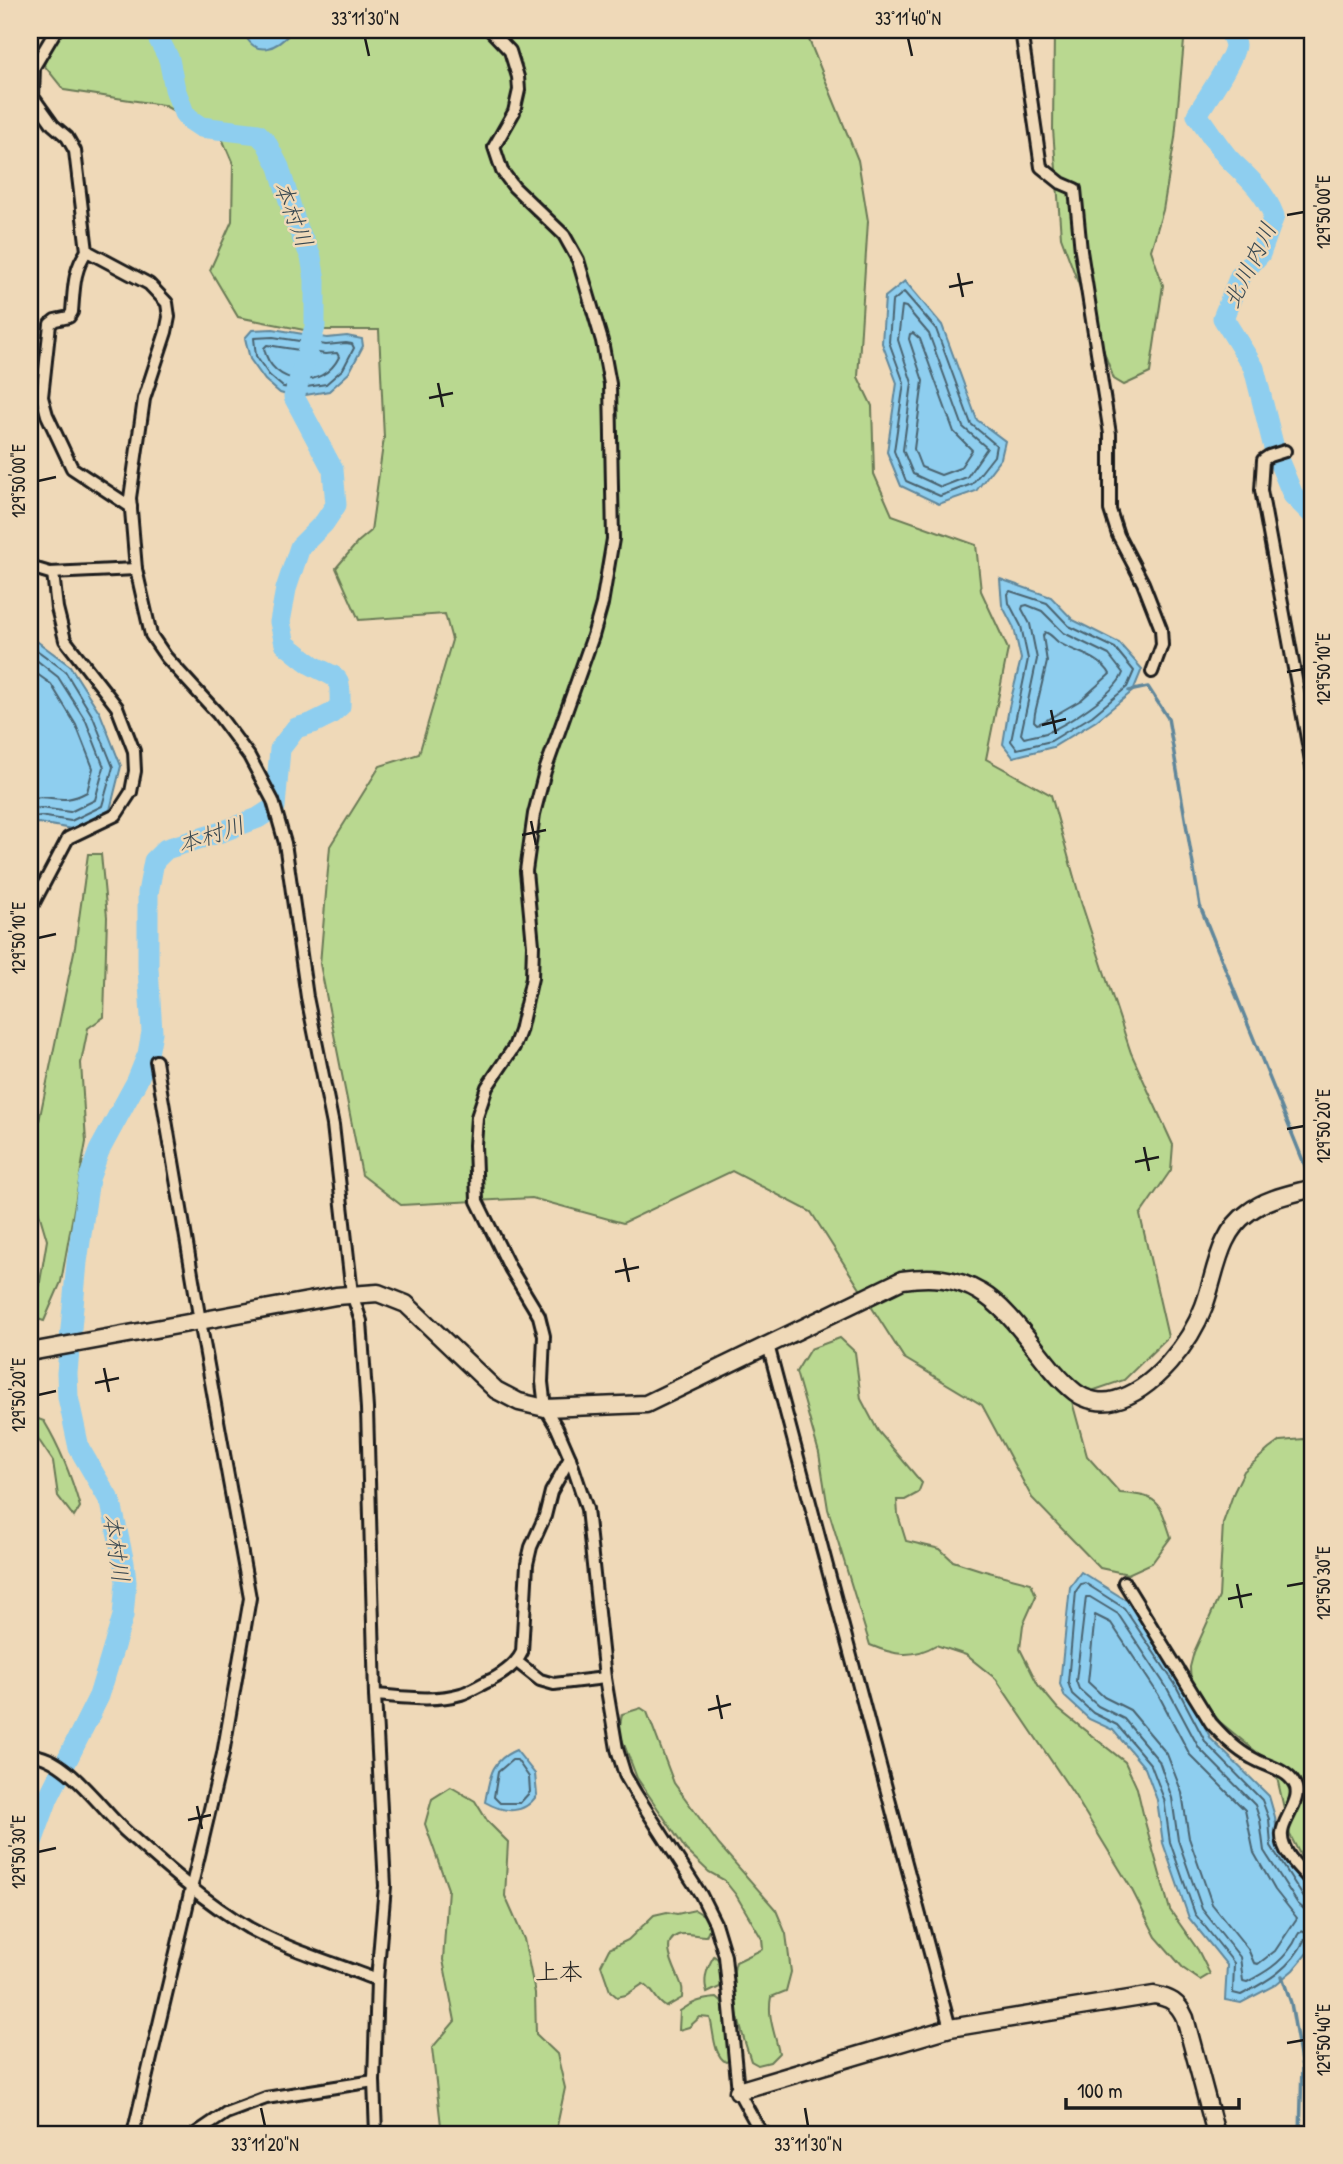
<svg xmlns="http://www.w3.org/2000/svg" width="1343" height="2164" viewBox="0 0 1343 2164" font-family="'Patrick Hand','Klee One',sans-serif">
	<style>
		.green { fill: #b9d890; stroke: #6a7a56; stroke-width: 2 }
		.water { fill: #8eceef; stroke: #60879b; stroke-width: 2 }
		.lines { fill: none; stroke-linecap: round; stroke-linejoin: round }
		.shore { stroke: #4a6370; stroke-width: 2 }
		.stream { stroke: #60879b; stroke-width: 3.5 }
		.river { stroke: #8eceef; stroke-width: 21 }
		.street-casing { stroke: #1c1c1c; stroke-width: 16 }
		.secondary-casing { stroke: #1c1c1c; stroke-width: 21 }
		.street { stroke: #efd9b8; stroke-width: 10 }
		.secondary { stroke: #efd9b8; stroke-width: 16 }
		.ticks { fill: none; stroke: #1c1c1c; stroke-width: 2.5 }
		.labels { text-anchor: middle; dominant-baseline: central; stroke-width: 5; stroke-linejoin: round; paint-order: stroke }
		.water-label { font-size: 23px; font-style: italic; fill: #384851; stroke: #efd9b8 }
		.quarter-label { font-size: 24px; fill: #1c1c1c; stroke: #efd9b8 }
		.neatline { fill: none; stroke: #1c1c1c; stroke-width: 2.5 }
		.ticks-label { font-size: 18px; text-anchor: middle; fill: #1c1c1c }
	</style>
	<rect width="100%" height="100%" fill="#efd9b8"/>
	<filter id="ink" filterUnits="userSpaceOnUse"><feTurbulence type="fractalNoise" baseFrequency=".0143" numOctaves="2"/><feDisplacementMap in="SourceGraphic" scale="14" xChannelSelector="R" yChannelSelector="G"/><feConvolveMatrix kernelMatrix="1 2 1 2 8 2 1 2 1" color-interpolation-filters="sRGB"/></filter>
	<g filter="url(#ink)">
		<g class="green">
			<path d="M61 30H805L858 160 868 221 858 377 872 406 874 474 892 515 976 545 981 591 1008 649 986 759 1051 795 1081 902 1131 1053 1173 1145 1171 1170 1140 1215 1168 1337 1124 1380 1071 1398 1087 1456 1120 1493C1160 1496 1159 1501 1171 1537L1152 1563 1128 1574 1100 1568 1032 1498 982 1405 904 1358 811 1212 732 1171 623 1223 532 1198 401 1205 362 1175 320 964 330 846 380 766 419 754 452 640 445 614 359 620 336 568 358 542 371 531 384 438 379 330H304L238 317 210 270 232 221 233 164 221 136 163 105 64 90 44 65 52 44Z"/>
			<polygon points="1054,30 1185,30 1175,138 1163,210 1151,250 1163,285 1150,373 1124,385 1114,379 1061,237 1053,129"/>
			<polygon points="88,854 101,854 107,917 104,1017 88,1028 81,1063 86,1142 61,1282 44,1321 34,1318 47,1240 30,1183 33,1150 75,947"/>
			<path d="M840 1338 855 1352 861 1399 878 1431 922 1483 918 1493 905 1500H897L898 1515 906 1541 940 1549 953 1561 981 1570 1031 1583 1036 1596 1023 1625 1020 1649 1038 1685 1058 1709 1125 1762 1137 1788 1145 1822 1170 1910 1198 1950 1210 1974 1200 1980 1184 1969 1156 1937 1131 1888 1075 1796 996 1679 966 1655 936 1645C912 1659 894 1655 870 1645L828 1509 819 1453 796 1372 810 1349Z"/>
			<path d="M30 1416 44 1421C61 1449 71 1475 80 1507L74 1517 58 1496 53 1461 30 1427Z"/>
			<polygon points="1304,1439 1313,1444 1313,1880 1290,1835 1276,1773 1260,1755 1220,1722 1191,1685 1190,1667 1194,1652 1219,1597 1223,1523 1234,1492 1244,1471 1269,1449 1280,1441"/>
			<path d="M641 1708 647 1712 674 1783 719 1845 776 1910 786 1934 791 1972 786 1991 771 1997C767 2017 775 2033 779 2053L770 2062 758 2065 751 2061C742 2034 727 1990 736 1962L763 1949 762 1939 736 1895 724 1880 709 1872 686 1850 637 1778 619 1731 622 1714Z"/>
			<polygon points="451,1787 475,1801 488,1822 508,1842 505,1896 524,1939 535,1993 536,2034 557,2054 565,2088 557,2126 559,2134 442,2134 432,2048 455,2021 443,1960 448,1889 425,1824 432,1799"/>
			<path d="M695 1910 705 1916 710 1927 706 1936C697 1936 686 1932 678 1935 657 1943 679 1974 682 1987 683 1990 682 1995 682 1998L666 2007C655 2001 654 1989 643 1984L626 1995 617 1997 610 1991 601 1965 609 1949 628 1940 654 1915 667 1912 677 1914Z"/>
			<path d="M714 1956C725 1963 725 1976 720 1987L707 1993C703 1980 707 1967 714 1956Z"/>
			<path d="M717 1998 726 2006 731 2060 726 2062C713 2055 714 2031 710 2018L700 2017 689 2027 679 2030 680 2011C692 2002 702 1999 717 1998Z"/>
		</g>
		<g class="water">
			<path d="M243 30H293C277 49 254 60 243 30Z"/>
			<polygon points="905,281 942,325 977,420 1005,441 1001,458 976,491 939,504 901,486 887,452 897,383 882,343 885,297"/>
			<polygon points="273,329 327,338 347,336 362,339 363,346 349,373 329,391 294,397 280,393 265,380 250,359 245,338 252,330"/>
			<polygon points="1000,579 1051,597 1073,620 1119,643 1142,669 1133,691 1096,721 1053,747 1013,757 1003,744 1009,707 1021,659 1014,628 1002,605"/>
			<polygon points="30,636 70,666 100,713 121,766 110,810 72,829 39,823 30,825"/>
			<polygon points="1081,1572 1129,1602 1181,1680 1211,1739 1269,1796 1275,1817 1278,1843 1313,1900 1313,1930 1308,1952 1293,1970 1275,1985 1241,2003 1225,2000 1227,1965 1189,1918 1163,1843 1157,1800 1145,1768 1113,1730 1089,1719 1065,1697 1060,1684 1070,1587"/>
			<path d="M516 1750 535 1774 537 1795C524 1815 504 1813 485 1802 490 1777 490 1761 516 1750Z"/>
		</g>
		<g class="lines">
			<g class="shore">
				<polygon points="904,292 936,329 971,424 996,445 994,456 972,484 940,496 906,481 894,451 904,383 889,342 892,302"/>
				<polygon points="902,306 906,307 929,334 963,427 987,448 967,477 941,487 913,474 903,450 912,383 898,340"/>
				<polygon points="913,333 920,339 954,432 972,450 960,468 941,475 921,467 914,449 923,381 909,339 910,334"/>
				<polygon points="273,337 326,345 346,343 352,344 354,348 343,369 326,384 294,389 283,387 269,375 256,356 254,338"/>
				<path d="M267 345 325 354 337 353 339 357C323 391 271 386 264 348Z"/>
				<polygon points="1010,591 1047,603 1069,626 1115,648 1134,671 1127,687 1092,716 1051,741 1017,749 1011,741 1028,659 1021,626 1009,603 1008,594"/>
				<path d="M1027 605 1042 611 1064 633 1109 655 1123 673C1116 693 1066 725 1046 733 1039 735 1031 736 1024 738L1021 734 1037 659 1030 624 1022 609 1023 606Z"/>
				<path d="M1045 632C1051 634 1053 638 1058 642 1075 653 1100 656 1110 674L1081 700 1043 722 1037 724 1034 721 1035 713 1047 662 1043 636Z"/>
				<polyline points="30,645 65,671 93,717 113,767 102,806 71,821 40,816 30,818"/>
				<polyline points="30,655 58,677 86,721 104,767 95,800 70,812 41,808 30,809"/>
				<path d="M30 669 51 684 76 725 93 768 87 792C61 806 55 794 30 798"/>
				<polygon points="1095,1615 1111,1623 1158,1694 1190,1755 1245,1810 1254,1853 1275,1890 1297,1918 1275,1951 1258,1964 1254,1963 1248,1949 1212,1904 1189,1838 1182,1793 1167,1754 1130,1710 1104,1697 1088,1682"/>
				<polygon points="512,1760 517,1760 529,1777 530,1792 520,1803 500,1803 494,1797 498,1772"/>
				<path d="M1313 1902 1304 1898 1271 1846 1269 1819 1262 1800 1206 1743 1175 1684 1124 1608 1085 1583 1081 1584 1076 1591 1068 1682 1072 1694 1093 1713 1117 1725 1151 1765 1164 1799 1170 1842 1195 1914 1234 1963 1233 1993 1241 1995C1268 1981 1291 1968 1305 1939L1313 1936"/>
				<path d="M1313 1911 1304 1909 1298 1904 1264 1851 1260 1820 1255 1805 1199 1748 1167 1688 1118 1614 1090 1597H1086L1076 1681 1079 1689 1098 1706 1124 1719 1159 1761 1172 1798 1178 1840 1202 1909 1240 1957 1243 1981 1247 1982C1264 1973 1280 1964 1291 1947 1295 1943 1296 1937 1299 1933L1313 1927"/>
			</g>
			<g class="stream">
				<polyline points="1129,691 1148,687 1168,718 1200,906 1312,1183"/>
				<polyline points="1282,1976 1291,2003 1302,2067 1300,2134"/>
			</g>
			<g class="river">
				<path d="M1228 30C1231 34 1234 40 1235 45 1235 58 1205 101 1197 115 1208 129 1218 147 1230 160 1248 177 1265 192 1274 216L1260 254 1240 276 1223 318 1254 368 1275 452 1293 495 1313 515"/>
				<path d="M30 1848 48 1798 99 1696 123 1616 126 1582 124 1563 111 1503 79 1448 68 1397 67 1373 77 1262 89 1179 99 1151 137 1081 148 1054 152 1032 148 968V893L154 861 166 849 221 832 258 818 275 807 280 749 296 728 313 723 331 714 340 706C341 672 338 680 312 665 303 659 294 651 285 644L280 622 286 589 300 547 324 523 336 505 333 470 294 397 315 327V280L311 257 296 224 279 167 266 142 258 134 201 127 189 119 184 113 175 89 169 59 154 30"/>
			</g>
			<g class="street-casing">
				<g id="street">
					<polyline points="56,30 34,67 33,97 53,125 67,137 75,151 87,251 149,284 167,303 169,317 166,332 144,399 130,498 136,569 151,635 166,657 217,713 249,756 273,801 285,843 307,997 333,1125 352,1294 361,1321 367,1409 375,1695 385,1886 377,1980 374,2081 376,2134"/>
					<polyline points="490,30 510,51 518,77 519,90 514,112 494,147 502,171 514,187 564,235 578,260 602,341 610,384 613,539 602,604 593,636 545,771 534,814 526,871 533,945 532,978 520,1031 514,1047 487,1087 477,1117 475,1145 477,1201 510,1268 539,1316 544,1336 542,1382 545,1408 557,1428 570,1458 587,1509 605,1678 617,1749 625,1775 636,1794 701,1895 715,1923 725,1956 738,2091 759,2129 766,2134"/>
					<polyline points="1021,30 1041,167 1061,183 1075,189 1081,251 1110,434 1110,510 1118,535 1143,583 1161,629 1162,645 1152,672"/>
					<path d="M87 251C73 270 74 290 72 312L69 317 55 320 50 324 42 397 47 415 72 468 131 507"/>
					<polyline points="1285,451 1269,456 1263,460 1261,490 1313,771"/>
					<polyline points="30,567 50,573 136,569"/>
					<polyline points="30,910 68,838 116,815 131,792 135,771 134,751 117,707 65,640 57,608 53,573"/>
					<polyline points="768,1345 950,2028"/>
					<path d="M1124 1582 1211 1723C1223 1736 1236 1750 1252 1758 1265 1766 1286 1769 1294 1783 1304 1798 1283 1818 1282 1833 1280 1852 1302 1871 1313 1883"/>
					<polyline points="517,1662 540,1680 554,1684 605,1678"/>
					<path d="M375 1695C403 1697 434 1702 461 1694 471 1691 481 1684 491 1680 504 1673 516 1665 522 1652L527 1564 531 1547 545 1516 551 1492 570 1458"/>
					<path d="M30 1755C63 1754 100 1807 123 1829 162 1864 203 1901 249 1928 289 1950 335 1963 377 1980"/>
					<polyline points="133,2134 223,1754 250,1598 200,1321 156,1061"/>
					<polyline points="195,2134 226,2113 266,2098 374,2081"/>
				</g>
			</g>
			<g class="secondary-casing">
				<g id="secondary">
					<path d="M30 1352 336 1296 378 1293 406 1304 496 1390 519 1402 545 1408 646 1404 902 1280C930 1276 955 1277 980 1292 1017 1313 1042 1366 1075 1392 1085 1400 1102 1404 1115 1400 1153 1391 1191 1342 1204 1306 1216 1274 1218 1233 1249 1212 1267 1198 1292 1194 1313 1188"/>
					<path d="M738 2091 950 2028 1154 1995C1170 1998 1178 2002 1185 2018L1216 2134"/>
				</g>
			</g>
			<use href="#street" class="street"/>
			<use href="#secondary" class="secondary"/>
		</g>
	</g>
	<path class="ticks" d="M365 38 369 56M908 38 912 56M1287 215 1304 212M958 273 963 297M949 287 973 282M438 383 443 407M429 398 453 393M38 481 56 477M1287 672 1304 669M1051 710 1056 734M1042 725 1066 719M531 821 536 845M522 835 546 830M38 938 56 934M1287 1129 1304 1126M1144 1147 1149 1171M1135 1162 1159 1157M624 1258 629 1282M615 1272 639 1267M104 1368 109 1392M95 1383 119 1378M38 1395 56 1391M1237 1584 1242 1608M1287 1586 1304 1583M1228 1599 1252 1594M717 1695 722 1719M708 1710 731 1704M197 1806 202 1829M188 1820 211 1815M38 1852 56 1848M1287 2043 1304 2040M261 2108 265 2126M805 2108 808 2126"/>
	<g class="labels">
		<g class="water-label">
			<text transform="translate(294 214) rotate(69)">本村川</text>
			<text transform="translate(1249 265) rotate(-64)">北川内川</text>
			<text transform="translate(211 834) rotate(-18)">本村川</text>
			<text transform="translate(117 1548) rotate(82)">本村川</text>
		</g>
		<g class="quarter-label">
			<text x="559" y="1971">上本</text>
		</g>
	</g>
	<rect width="1343" height="2164" fill="none" stroke="#efd9b8" stroke-width="77"/>
	<path d="M1066 2098v10h173v-10" fill="none" stroke="#1c1c1c" stroke-width="3.5"/>
	<text x="1077" y="2098" font-size="21" fill="#1c1c1c" stroke="#efd9b8" stroke-width="5" paint-order="stroke">100 m</text>
	<rect x="38" y="38" width="1266" height="2088" class="neatline"/>
	<g class="ticks-label">
		<text x="365" y="25">33°11'30"N</text>
		<text x="908" y="25">33°11'40"N</text>
		<text transform="translate(1324 212) rotate(-90)" y="6">129°50'00"E</text>
		<text transform="translate(19 481) rotate(-90)" y="6">129°50'00"E</text>
		<text transform="translate(1324 669) rotate(-90)" y="6">129°50'10"E</text>
		<text transform="translate(19 938) rotate(-90)" y="6">129°50'10"E</text>
		<text transform="translate(1324 1126) rotate(-90)" y="6">129°50'20"E</text>
		<text transform="translate(19 1395) rotate(-90)" y="6">129°50'20"E</text>
		<text transform="translate(1324 1583) rotate(-90)" y="6">129°50'30"E</text>
		<text transform="translate(19 1852) rotate(-90)" y="6">129°50'30"E</text>
		<text transform="translate(1324 2040) rotate(-90)" y="6">129°50'40"E</text>
		<text x="265" y="2151">33°11'20"N</text>
		<text x="808" y="2151">33°11'30"N</text>
	</g>
</svg>
